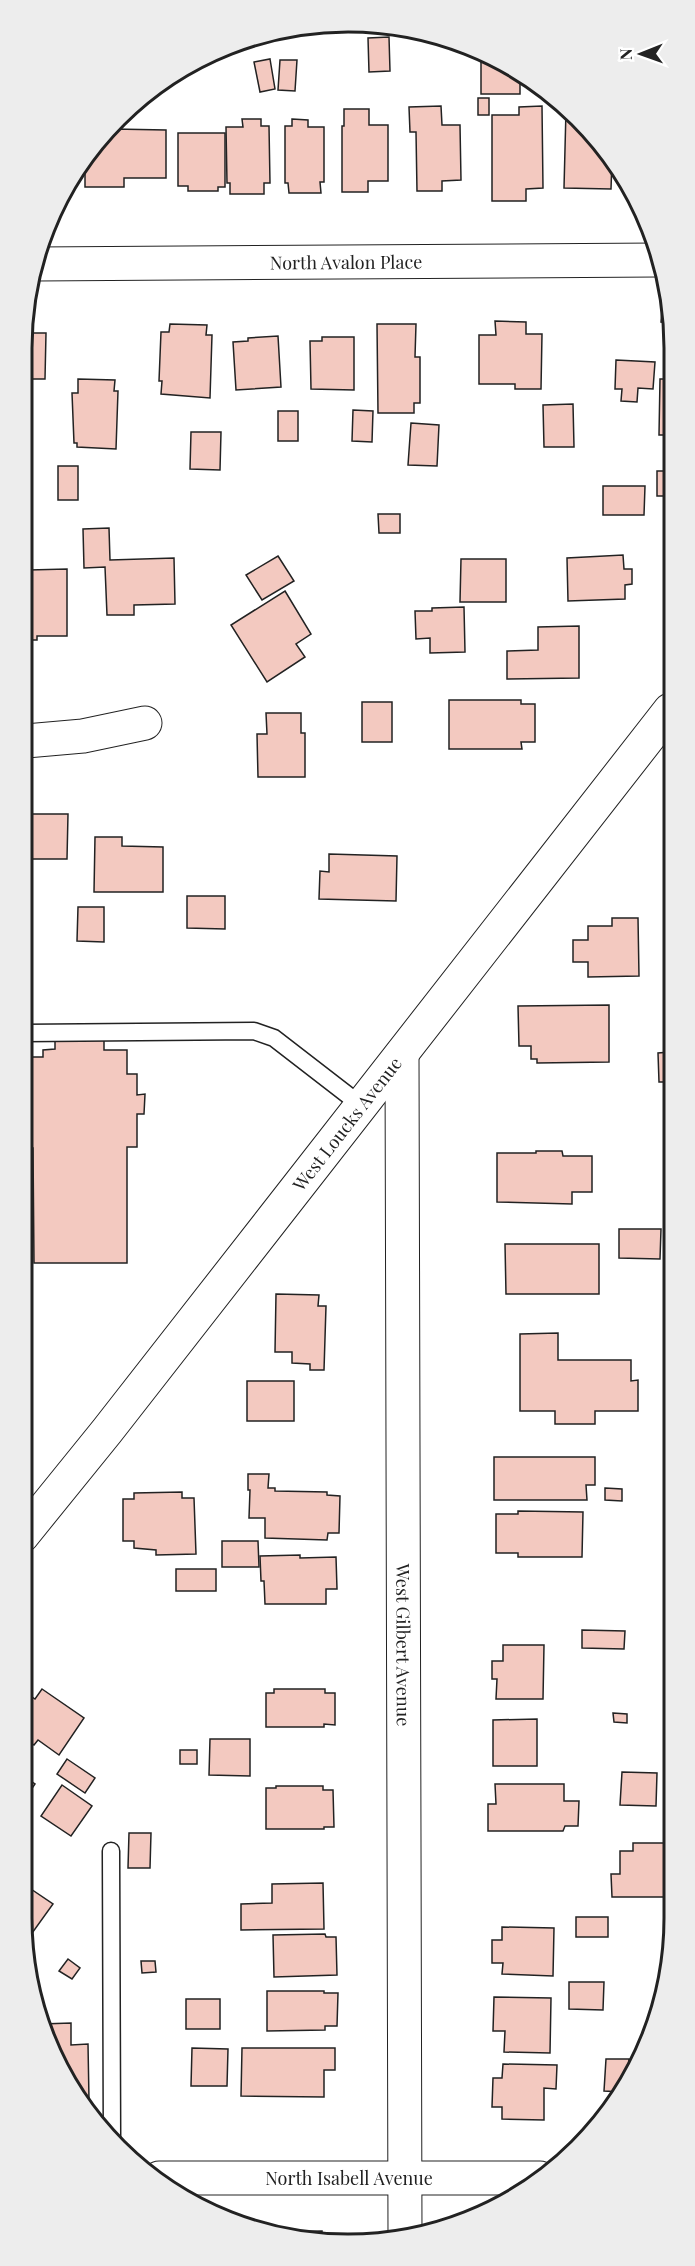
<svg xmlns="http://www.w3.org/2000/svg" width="695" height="2266" viewBox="0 0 695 2266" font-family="'Playfair Display',serif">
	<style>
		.building { fill: #f3c9c0; stroke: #222; stroke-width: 1.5 }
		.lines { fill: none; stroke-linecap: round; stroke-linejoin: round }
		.lane-casing { stroke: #222; stroke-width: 19 }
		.street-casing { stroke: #222; stroke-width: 35 }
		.secondary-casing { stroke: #222; stroke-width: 35 }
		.lane { stroke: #fff; stroke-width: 16 }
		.street { stroke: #fff; stroke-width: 33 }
		.secondary { stroke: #fff; stroke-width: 33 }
		.labels { text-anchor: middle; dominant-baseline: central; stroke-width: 4.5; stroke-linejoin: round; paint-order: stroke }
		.street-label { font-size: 18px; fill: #222; stroke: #fff }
		.rim { fill: none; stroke: #222; stroke-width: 3 }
	</style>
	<rect width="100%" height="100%" fill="#fff"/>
	<g class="building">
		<polygon points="389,37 390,71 369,72 368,38"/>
		<polygon points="270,59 275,89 260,92 254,62"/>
		<polygon points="280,60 297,60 295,91 278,90"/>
		<polygon points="481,61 502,61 510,65 520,73 520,94 481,94"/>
		<rect x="478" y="98" width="11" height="17"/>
		<polygon points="441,106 442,125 460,125 461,180 442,181 442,191 417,191 416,132 410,132 409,107"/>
		<polygon points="542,106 543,188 526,189 526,201 492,201 492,115 519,115 519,107"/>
		<polygon points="344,109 369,109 369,125 388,125 388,181 368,181 368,192 342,192 342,126 344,126"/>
		<polygon points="566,110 593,132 612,160 611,189 564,188"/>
		<polygon points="242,119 261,119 261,126 269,126 270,183 264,183 264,194 230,194 230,183 227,183 226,127 243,127"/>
		<polygon points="292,119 308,120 308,127 324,127 324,182 320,182 321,193 289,193 288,183 285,183 285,126 292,126"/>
		<polygon points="113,129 166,130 166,178 124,178 124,187 85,187 85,157"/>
		<polygon points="178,133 225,133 225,187 218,187 218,191 188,191 188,186 178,186"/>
		<polygon points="662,309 671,309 671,323 661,322"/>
		<polygon points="495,321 526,322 526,334 542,334 541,389 515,389 515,384 479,384 479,335 496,335"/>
		<polygon points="170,324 207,325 206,335 212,335 210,398 161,394 162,381 159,381 161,332 169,332"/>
		<polygon points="377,324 416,324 415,357 420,357 420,403 414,403 414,413 378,413"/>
		<polygon points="27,333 46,333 45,379 27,379"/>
		<polygon points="278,336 281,387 236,390 233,342 248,341 248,338"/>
		<polygon points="322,337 354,337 354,390 311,389 310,341 322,341"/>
		<polygon points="616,360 655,362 653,389 638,388 637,402 621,401 622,389 615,389"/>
		<polygon points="78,379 115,380 114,391 118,391 116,449 77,447 77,443 74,443 72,393 78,393"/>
		<polygon points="660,379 671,379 671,435 659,435"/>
		<polygon points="573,404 574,447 544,447 543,405"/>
		<polygon points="353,410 373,411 372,442 352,441"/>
		<rect x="278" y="411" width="20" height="30"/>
		<polygon points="411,423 439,425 437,466 408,465"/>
		<polygon points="191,432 221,432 220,470 190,469"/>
		<rect x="58" y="466" width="20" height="34"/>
		<polygon points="657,471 671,471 671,506 670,496 657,496"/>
		<polygon points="603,486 645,486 644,515 603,515"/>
		<polygon points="378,514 400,514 400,533 379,533"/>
		<polygon points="109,528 110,560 174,558 175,604 134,605 134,615 107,615 105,567 84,568 83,529"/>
		<polygon points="26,536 29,536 29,570 67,569 67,636 37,636 37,640 26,640"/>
		<polygon points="623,555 624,569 632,569 632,584 625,585 625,599 568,601 567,558"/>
		<polygon points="278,556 294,581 262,600 246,575"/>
		<polygon points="461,559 506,559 506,602 460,602"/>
		<polygon points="285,591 311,634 296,644 305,657 267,682 231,625"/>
		<polygon points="464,607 465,652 430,653 430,638 416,639 415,611 432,611 432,608"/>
		<polygon points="579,626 579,678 507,679 507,651 538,650 538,627"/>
		<polygon points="449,700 521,700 521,704 535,704 535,742 521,742 522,749 449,749"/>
		<rect x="362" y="702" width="30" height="40"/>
		<polygon points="266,713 301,713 301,733 305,733 305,777 258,777 257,734 267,734"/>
		<polygon points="25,814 68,814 67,859 25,859"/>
		<polygon points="95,837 122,837 122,846 163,847 163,892 94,892"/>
		<polygon points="329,854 397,856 396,901 319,899 320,871 329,872"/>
		<polygon points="187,896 225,896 225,929 187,928"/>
		<polygon points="78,907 104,907 104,942 77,941"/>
		<polygon points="612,918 638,918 639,976 588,977 588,962 573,962 573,940 588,940 588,926 612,926"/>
		<polygon points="609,1005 609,1062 537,1063 537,1059 531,1059 531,1046 519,1046 518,1006"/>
		<polygon points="55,1040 104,1040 104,1050 127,1050 127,1074 137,1074 137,1095 145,1094 144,1114 137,1114 137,1147 127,1147 127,1263 34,1263 33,1148 24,1148 24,1057 43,1057 43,1050 55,1049"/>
		<polygon points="670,1052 670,1082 659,1082 658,1053"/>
		<polygon points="666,1102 670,1102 669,1155 665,1155"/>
		<polygon points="536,1151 562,1151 563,1156 592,1156 592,1192 572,1192 572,1204 497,1202 497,1153 536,1153"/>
		<polygon points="619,1229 661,1229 660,1259 619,1258"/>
		<polygon points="505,1244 599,1244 599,1294 506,1294"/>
		<polygon points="276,1294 319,1295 318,1306 326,1306 324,1370 310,1370 310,1364 292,1363 292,1352 275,1352"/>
		<polygon points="558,1333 558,1360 631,1360 631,1381 638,1380 638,1411 595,1411 595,1424 555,1424 555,1411 520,1411 520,1334"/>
		<rect x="247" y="1381" width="47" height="40"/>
		<polygon points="494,1457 595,1457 595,1485 586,1485 587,1500 494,1500"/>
		<polygon points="248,1474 269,1474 268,1488 275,1488 275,1491 327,1492 327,1495 340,1496 339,1533 328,1533 327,1540 265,1538 265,1518 249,1518 250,1490 248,1490"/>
		<polygon points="605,1488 622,1489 622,1501 605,1500"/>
		<polygon points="182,1492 182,1498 194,1498 196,1554 156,1555 156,1550 134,1548 134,1541 123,1541 123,1499 134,1499 134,1493"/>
		<polygon points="518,1511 583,1512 582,1557 518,1557 518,1553 496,1553 496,1514 518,1514"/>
		<polygon points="222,1541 258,1541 259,1567 222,1567"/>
		<polygon points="300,1555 300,1558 336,1557 337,1589 326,1589 326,1604 265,1604 264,1581 261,1581 260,1556"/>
		<rect x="176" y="1569" width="40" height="22"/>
		<polygon points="582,1630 625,1631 624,1649 582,1648"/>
		<polygon points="503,1645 544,1645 543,1699 496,1699 497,1679 492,1679 492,1661 503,1661"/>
		<polygon points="42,1689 84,1718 59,1755 38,1740 34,1745 22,1737 22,1699 26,1693 35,1699"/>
		<polygon points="274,1689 325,1689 325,1693 335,1693 335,1725 324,1724 324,1727 266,1727 266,1693 274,1693"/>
		<polygon points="613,1713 627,1714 627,1723 614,1722"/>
		<polygon points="537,1719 537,1766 493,1766 493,1720"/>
		<polygon points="210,1739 250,1739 250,1776 209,1775"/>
		<rect x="180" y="1750" width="17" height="14"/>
		<polygon points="67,1759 95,1778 85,1793 57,1774"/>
		<polygon points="622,1772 657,1773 656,1806 620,1805"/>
		<polygon points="22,1775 35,1784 22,1803 21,1802"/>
		<polygon points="495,1784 564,1784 564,1801 579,1801 578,1826 565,1826 563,1831 488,1831 488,1804 496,1804"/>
		<polygon points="62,1785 92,1806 71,1836 41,1816"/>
		<polygon points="276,1786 323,1786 323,1790 333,1790 334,1827 324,1827 324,1829 266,1829 266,1788 276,1788"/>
		<polygon points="129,1833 151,1833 150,1868 128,1868"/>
		<polygon points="633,1843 668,1843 668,1897 612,1897 611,1874 620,1874 620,1851 633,1851"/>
		<polygon points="22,1883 53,1904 30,1936 24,1932 21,1918"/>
		<polygon points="323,1883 324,1929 241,1930 241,1904 272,1903 272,1884"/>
		<rect x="576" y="1917" width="32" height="20"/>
		<polygon points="502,1927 554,1928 553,1976 502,1974 503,1963 492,1963 492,1940 502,1940"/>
		<polygon points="325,1934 326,1937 336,1937 337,1975 274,1977 273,1935"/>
		<polygon points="68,1959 80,1968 72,1979 59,1971"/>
		<polygon points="141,1961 155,1961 156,1972 142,1973"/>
		<polygon points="569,1982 604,1982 603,2010 569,2009"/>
		<polygon points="267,1991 324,1991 324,1993 338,1993 337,2026 325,2026 325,2030 267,2031"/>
		<polygon points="494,1997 551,1998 550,2053 504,2052 505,2031 493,2031"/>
		<rect x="186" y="1999" width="34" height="30"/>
		<polygon points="71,2023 71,2045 88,2044 89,2100 81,2100 46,2043 42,2024"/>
		<polygon points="192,2048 228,2049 227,2086 191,2086"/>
		<polygon points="242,2048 335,2048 335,2070 324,2070 324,2097 241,2096"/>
		<polygon points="606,2059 629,2059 628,2078 622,2092 604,2091"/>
		<polygon points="503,2064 557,2065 556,2089 544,2088 544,2120 502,2119 502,2107 492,2107 493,2078 502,2078"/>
		<polygon points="322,2231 322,2241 305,2242 270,2232"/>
	</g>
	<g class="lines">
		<g class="lane-casing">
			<g id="lane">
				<polyline points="24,1033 254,1031 274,1038 362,1106"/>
				<polyline points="111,1851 112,2142"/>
			</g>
		</g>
		<g class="street-casing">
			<g id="street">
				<path id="s1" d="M36 264 658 260"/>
				<polyline points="26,741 83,736 145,723"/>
				<path id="s2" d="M402 1054 405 2236"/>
				<path id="s3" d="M159 2178H540"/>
			</g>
		</g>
		<g class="secondary-casing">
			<g id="secondary">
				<path id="s4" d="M22 1536 107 1431 670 710"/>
			</g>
		</g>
		<use href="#lane" class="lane"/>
		<use href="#street" class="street"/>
		<use href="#secondary" class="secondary"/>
	</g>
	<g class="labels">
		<g class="street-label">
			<text stroke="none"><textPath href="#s1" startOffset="310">North Avalon Place</textPath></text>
			<text stroke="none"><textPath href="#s4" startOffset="525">West Loucks Avenue</textPath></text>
			<text stroke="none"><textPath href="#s2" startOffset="591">West Gilbert Avenue</textPath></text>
			<text stroke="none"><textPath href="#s3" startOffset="190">North Isabell Avenue</textPath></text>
		</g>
	</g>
	<path d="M0 0H695V2266H0ZM348 32H348A316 316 0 0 1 664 348V1918A316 316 0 0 1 348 2234H348A316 316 0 0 1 32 1918V348A316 316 0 0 1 348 32Z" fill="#ededed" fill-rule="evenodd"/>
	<path class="rim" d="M348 32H348A316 316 0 0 1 664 348V1918A316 316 0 0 1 348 2234H348A316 316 0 0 1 32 1918V348A316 316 0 0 1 348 32Z"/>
	<g transform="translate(641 54) rotate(269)" stroke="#ffffff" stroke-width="4.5" paint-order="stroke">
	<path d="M0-4.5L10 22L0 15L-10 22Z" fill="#222222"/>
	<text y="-9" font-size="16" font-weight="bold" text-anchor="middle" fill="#222222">N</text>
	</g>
</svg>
